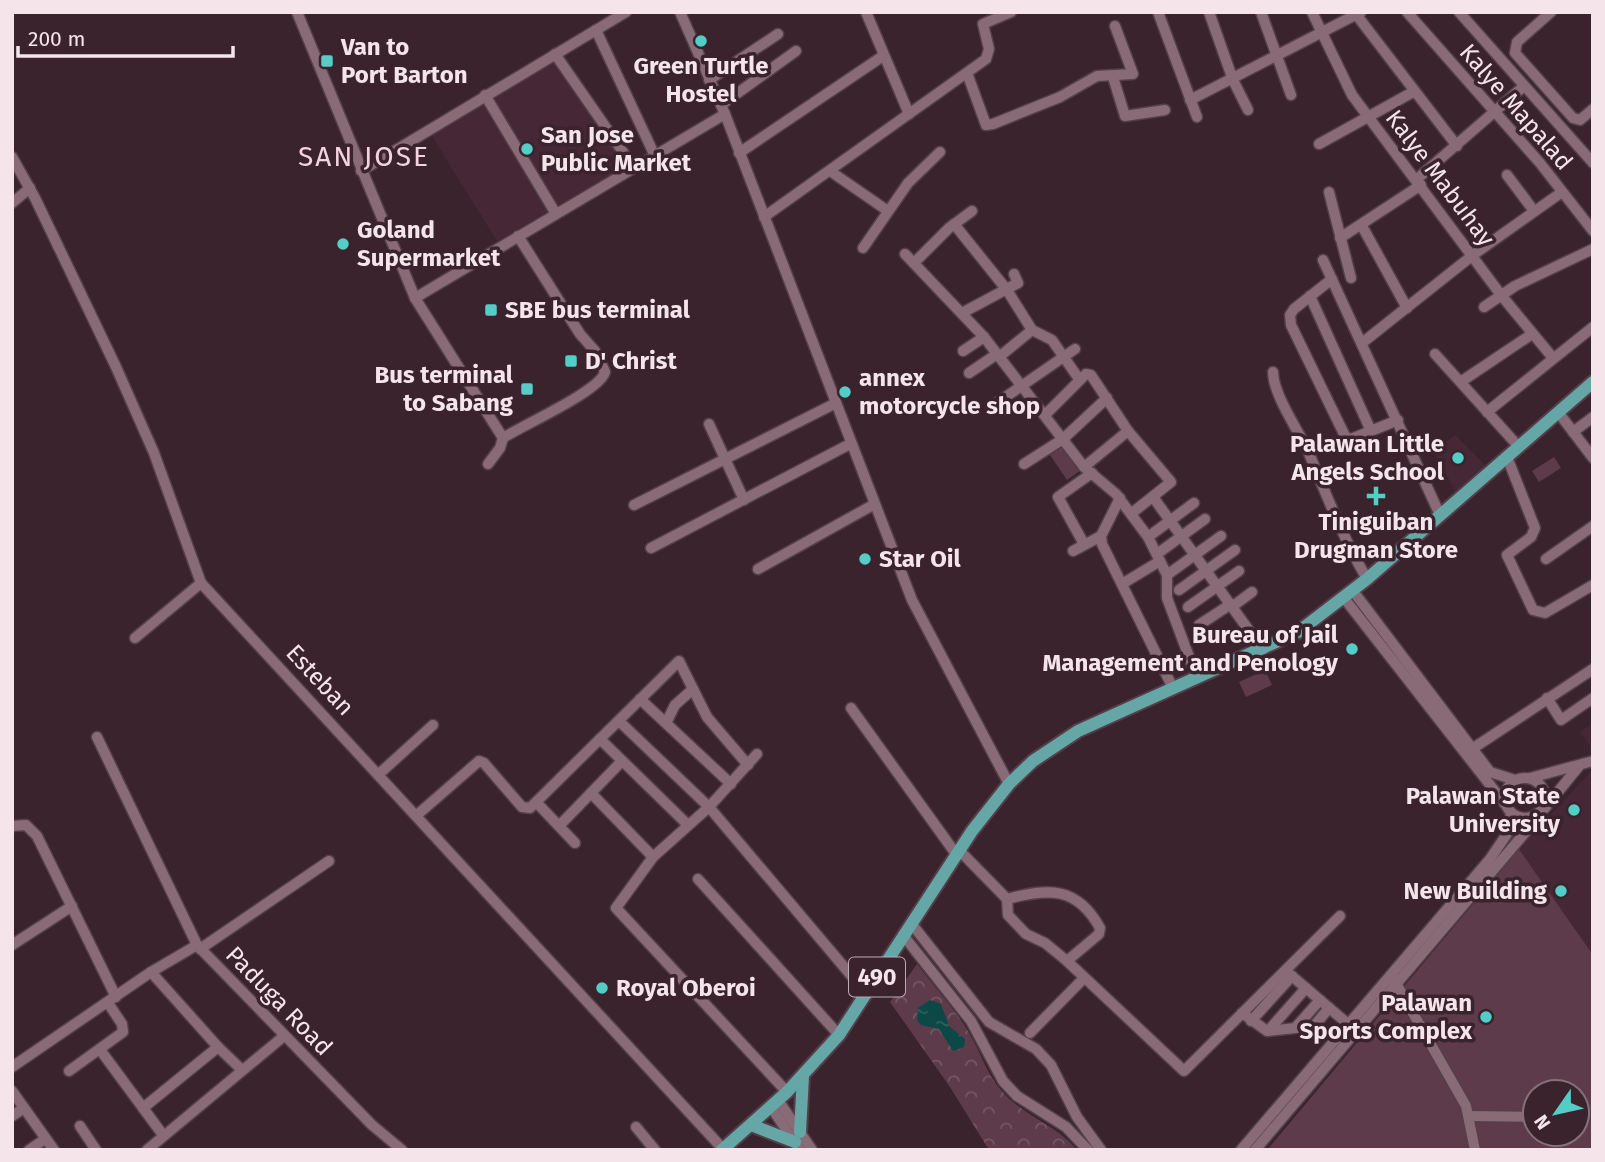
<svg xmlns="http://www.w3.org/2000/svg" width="1605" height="1162" viewBox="0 0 1605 1162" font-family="'Fira Sans',sans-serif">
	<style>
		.built { fill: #462735 }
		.park { fill: url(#park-crowns) }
		.garden { fill: #5d3b4a; fill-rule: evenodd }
		.water { fill: url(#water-ripples) }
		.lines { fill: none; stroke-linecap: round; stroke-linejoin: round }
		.minor-casing { stroke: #543f48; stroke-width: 13 }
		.major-casing { stroke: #543f48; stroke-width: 16 }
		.minor { stroke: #886b77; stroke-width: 10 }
		.major { stroke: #65a6a7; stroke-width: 12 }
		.poi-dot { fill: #54cdc7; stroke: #3a232d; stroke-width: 2.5 }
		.labels { text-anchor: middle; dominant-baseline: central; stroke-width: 7; stroke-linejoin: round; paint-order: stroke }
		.shield { fill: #3a232d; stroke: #bdabb2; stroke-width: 2 }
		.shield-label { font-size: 23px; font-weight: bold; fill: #f5e5eb }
		.poi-label { font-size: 24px; font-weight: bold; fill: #f5e5eb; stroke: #3a232d; text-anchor: start }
		.street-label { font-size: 24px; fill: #f5e5eb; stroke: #3a232d }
		.quarter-label { font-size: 28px; letter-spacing: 2px; fill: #f3d3e0; stroke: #3a232d }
	</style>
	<defs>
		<pattern id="park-crowns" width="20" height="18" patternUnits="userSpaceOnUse" patternTransform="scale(1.75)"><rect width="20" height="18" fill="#5d3b4a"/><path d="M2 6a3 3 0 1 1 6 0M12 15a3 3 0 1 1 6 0" fill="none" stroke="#755764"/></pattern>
		<pattern id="water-ripples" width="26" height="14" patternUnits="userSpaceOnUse" patternTransform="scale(1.75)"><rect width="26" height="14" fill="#0c4845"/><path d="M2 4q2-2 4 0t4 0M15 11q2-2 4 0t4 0" fill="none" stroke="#306260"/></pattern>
	</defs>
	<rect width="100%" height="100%" fill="#3a232d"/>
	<g class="built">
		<polygon points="554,60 626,166 497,241 430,133"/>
		<polygon points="1455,435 1485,465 1455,491 1434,451"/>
		<polygon points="1593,723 1593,955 1519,849 1591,771 1590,745 1579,732"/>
	</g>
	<path class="park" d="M917 964C935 988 958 1012 972 1038 982 1056 987 1074 1001 1090 1022 1116 1056 1124 1077 1150H989L950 1087 890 1002Z"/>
	<g class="garden">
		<polygon points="1061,443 1081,470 1067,480 1048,452"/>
		<polygon points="1554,457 1561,468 1539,482 1532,471"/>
		<polygon points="1265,670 1272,685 1246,697 1239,682"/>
		<path d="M1519 849 1593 955V1150H1267ZM1535 1092H1577V1134H1535Z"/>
	</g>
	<polygon class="water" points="930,1000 941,1004 949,1026 965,1039 964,1047 953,1051 939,1029 921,1025 917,1020 918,1008"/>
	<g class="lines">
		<g class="minor-casing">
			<g id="minor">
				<path d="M297 12 415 298 503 438C523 425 600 391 605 372L595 351 580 334 518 236"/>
				<polyline points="680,12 725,114 912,600 1009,784"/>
				<polyline points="866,12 909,114"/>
				<polyline points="1158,12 1197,117"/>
				<polyline points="1209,12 1233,80 1248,110"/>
				<polyline points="1261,12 1291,95"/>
				<polyline points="1312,12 1352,95 1501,295 1553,358"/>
				<polyline points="1407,12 1540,163 1593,231"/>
				<polyline points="1459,12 1593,163"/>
				<polyline points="1551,12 1517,42 1515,53 1573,118 1580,120 1593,109"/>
				<polyline points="1355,13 1457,146"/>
				<polyline points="596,30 655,156"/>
				<polyline points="555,54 634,168"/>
				<polyline points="967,73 986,125 993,124 1060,97 1097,76 1133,74 1115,26"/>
				<polyline points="1113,77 1125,116 1165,110"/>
				<polyline points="709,80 778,34"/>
				<polyline points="485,95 556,214"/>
				<polyline points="1190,100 1361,12"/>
				<polyline points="721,105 796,51"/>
				<polyline points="1319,144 1413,92"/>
				<polyline points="739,153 883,56"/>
				<polyline points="12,157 35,198 116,367 154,453 201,583 723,1149"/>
				<polyline points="361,171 626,12"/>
				<polyline points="830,171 888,211"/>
				<polyline points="1507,175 1534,211"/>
				<polyline points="1417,179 1524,86"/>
				<polyline points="1329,192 1351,278"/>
				<polyline points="12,203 30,188"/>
				<polyline points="764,217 986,59 989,49 983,24 1011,12"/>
				<polyline points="954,224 1007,290 1032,330 1052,340 1079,379"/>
				<polyline points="1362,226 1407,308"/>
				<polyline points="1340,238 1421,185"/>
				<polyline points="863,248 908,183 940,152"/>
				<polyline points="905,254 984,337 1084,467 1116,494 1148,537 1167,575 1167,598 1197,678"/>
				<polyline points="1323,260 1440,515"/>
				<polyline points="914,263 949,228 972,211"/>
				<polyline points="1332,279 1294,309 1290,315 1291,325 1346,438 1351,439 1398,420"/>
				<polyline points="1310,296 1371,431"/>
				<polyline points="415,298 725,114"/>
				<polyline points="1484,307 1515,286 1593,249"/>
				<polyline points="962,313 1018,283 1014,274"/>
				<polyline points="1362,343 1473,255 1562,192"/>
				<polyline points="963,351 984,337"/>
				<polyline points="1435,354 1519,447"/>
				<polyline points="999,357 1032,330"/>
				<path d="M1273 372C1273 394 1298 430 1308 451 1326 494 1343 538 1367 579"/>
				<polyline points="969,373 997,354"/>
				<polyline points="1462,381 1532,334"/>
				<polyline points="991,407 1075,349"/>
				<polyline points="1487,412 1593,327"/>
				<polyline points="1558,412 1593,458"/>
				<polyline points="1045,415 1086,374 1091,375 1128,431 1171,482 1132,513"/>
				<polyline points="709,424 744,500"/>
				<polyline points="1573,432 1593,417"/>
				<polyline points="1507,457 1535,528 1531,537 1507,555 1533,610 1545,613 1593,585"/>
				<polyline points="488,464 500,448 503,438"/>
				<polyline points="1024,464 1063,439 1107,398"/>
				<polyline points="1084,467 1128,431"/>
				<polyline points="1153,497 1263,650"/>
				<polyline points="1120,498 1101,536 1102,544 1173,688"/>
				<polyline points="634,505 834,404"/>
				<polyline points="1148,537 1194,503"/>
				<polyline points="1084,544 1058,497 1092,473"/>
				<polyline points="651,548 850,444"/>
				<polyline points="1073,551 1101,536"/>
				<polyline points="1157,554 1205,519"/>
				<polyline points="1546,559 1593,526"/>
				<polyline points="758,569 873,505"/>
				<polyline points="1167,575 1221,536"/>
				<polyline points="1122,584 1160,561"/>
				<polyline points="1179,590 1235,550"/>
				<polyline points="1353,591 1490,772 1515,780"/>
				<polyline points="1344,598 1505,804"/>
				<polyline points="1233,606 1252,592"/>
				<polyline points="1188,607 1239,571"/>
				<polyline points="1199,625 1231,604"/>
				<polyline points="135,638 201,583"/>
				<polyline points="1547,698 1561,720 1593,698"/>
				<polyline points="640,699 731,784"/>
				<polyline points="851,708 956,854"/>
				<polyline points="619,721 709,807 866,993"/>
				<polyline points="666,723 675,705 693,689"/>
				<polyline points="97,737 197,945 372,1125 402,1150"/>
				<polyline points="600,739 688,825"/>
				<polyline points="1472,749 1593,669"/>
				<polyline points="757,754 709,807 653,857 616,908 787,1092"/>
				<polyline points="379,774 433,725"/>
				<circle cx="1525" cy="798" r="20"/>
				<polyline points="1530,778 1593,761"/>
				<polyline points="591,793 653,857"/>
				<polyline points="537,803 575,843"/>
				<polyline points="1544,809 1579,766"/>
				<polyline points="417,815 479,761 484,763 522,807 530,808 679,661 707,717 748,765"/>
				<polyline points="560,825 622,761"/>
				<polyline points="12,826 26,825 37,836 116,997"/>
				<path d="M959 850 1007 899C1048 888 1077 886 1100 928L1099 934 1067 961"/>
				<polyline points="698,879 839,1035"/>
				<polyline points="1007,899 1008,915 1026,934 1045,943 1067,961 1184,1071 1340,916"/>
				<polyline points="911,923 989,1022 1036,1049 1051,1065 1077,1117 1101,1150"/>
				<polyline points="903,935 971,1021 1003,1081 1017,1096 1066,1127 1088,1150"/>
				<polyline points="12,945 72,906"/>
				<polyline points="200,949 329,861"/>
				<polyline points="1286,971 1348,1024"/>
				<polyline points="151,972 218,1047 242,1070"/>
				<polyline points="1393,978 1466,1106 1475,1150"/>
				<polyline points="1242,1013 1267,1031 1314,1026 1329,1008"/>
				<polyline points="1251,1021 1292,976"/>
				<polyline points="1296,1027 1320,1000"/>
				<polyline points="1268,1031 1306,988"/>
				<polyline points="1030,1033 1084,978"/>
				<polyline points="101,1051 163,1135"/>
				<polyline points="12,1067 151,972 197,945"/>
				<polyline points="69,1071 123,1032 122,1024 108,1003"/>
				<polyline points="12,1091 54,1150"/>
				<polyline points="778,1100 812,1150"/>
				<polyline points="771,1107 800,1150"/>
				<polyline points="143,1108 218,1047"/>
				<polyline points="12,1116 24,1108"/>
				<polyline points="1469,1116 1535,1117"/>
				<polyline points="80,1126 96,1150"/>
				<polyline points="636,1127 655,1150"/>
				<polyline points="29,1150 45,1139"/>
				<polyline points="147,1150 284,1036"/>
				<polyline points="1241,1150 1490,859 1507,834 1511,813"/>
				<polyline points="1255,1150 1529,828 1533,817"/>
			</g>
		</g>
		<g class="major-casing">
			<g id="major">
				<polyline points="751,1125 795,1142"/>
				<polyline points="800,1132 803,1076"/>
				<polyline points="722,1150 787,1092 839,1035 972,831 1009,784 1033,761 1078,731 1298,632 1367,579 1593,382"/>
			</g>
		</g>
		<use href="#minor" class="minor"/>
		<use href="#major" class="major"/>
	</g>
	<g class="poi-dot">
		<circle cx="701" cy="41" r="7"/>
		<rect x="320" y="54" width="14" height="14" rx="3.5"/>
		<circle cx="527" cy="149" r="7"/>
		<circle cx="343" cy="244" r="7"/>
		<rect x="484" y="303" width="14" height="14" rx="3.5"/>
		<rect x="564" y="354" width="14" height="14" rx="3.5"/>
		<rect x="520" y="382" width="14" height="14" rx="3.5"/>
		<circle cx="845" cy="392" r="7"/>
		<circle cx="1458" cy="458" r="7"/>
		<path d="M1372.5 485.5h7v7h7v7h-7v7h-7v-7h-7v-7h7z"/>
		<circle cx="865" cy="559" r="7"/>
		<circle cx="1352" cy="649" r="7"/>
		<circle cx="1574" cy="810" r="7"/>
		<circle cx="1561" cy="891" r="7"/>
		<circle cx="602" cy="988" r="7"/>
		<circle cx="1486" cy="1017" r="7"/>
	</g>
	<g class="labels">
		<rect class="shield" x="849" y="957.5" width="56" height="39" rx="5"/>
		<g class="shield-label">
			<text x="877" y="977">490</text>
		</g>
		<g class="poi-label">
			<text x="341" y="47">Van to<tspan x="341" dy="28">Port Barton</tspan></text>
			<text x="701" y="66" text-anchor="middle">Green Turtle<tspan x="701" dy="28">Hostel</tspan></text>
			<text x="541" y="135">San Jose<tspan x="541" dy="28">Public Market</tspan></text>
			<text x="357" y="230">Goland<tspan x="357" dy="28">Supermarket</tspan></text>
			<text x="505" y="310">SBE bus terminal</text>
			<text x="585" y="361">D' Christ</text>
			<text x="513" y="375" text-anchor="end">Bus terminal<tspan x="513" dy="28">to Sabang</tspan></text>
			<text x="859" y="378">annex<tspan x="859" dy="28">motorcycle shop</tspan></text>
			<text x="1444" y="444" text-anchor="end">Palawan Little<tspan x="1444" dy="28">Angels School</tspan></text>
			<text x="1376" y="522" text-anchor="middle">Tiniguiban<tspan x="1376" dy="28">Drugman Store</tspan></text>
			<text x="879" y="559">Star Oil</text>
			<text x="1338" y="635" text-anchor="end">Bureau of Jail<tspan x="1338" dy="28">Management and Penology</tspan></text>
			<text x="1560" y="796" text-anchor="end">Palawan State<tspan x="1560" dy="28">University</tspan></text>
			<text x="1547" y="891" text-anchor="end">New Building</text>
			<text x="616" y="988">Royal Oberoi</text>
			<text x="1472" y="1003" text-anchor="end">Palawan<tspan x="1472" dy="28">Sports Complex</tspan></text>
		</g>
		<g class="street-label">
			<text transform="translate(1516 107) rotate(49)">Kalye Mapalad</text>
			<text transform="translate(1440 178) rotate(53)">Kalye Mabuhay</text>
			<text transform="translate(320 680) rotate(47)">Esteban</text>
			<text transform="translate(279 1001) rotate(46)">Paduga Road</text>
		</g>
		<g class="quarter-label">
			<text x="364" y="156">SAN JOSE</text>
		</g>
	</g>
	<rect width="1605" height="1162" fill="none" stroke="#f5e5eb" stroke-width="28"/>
	<g transform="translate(1556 1113) rotate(236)"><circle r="33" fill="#3a232d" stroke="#857179" stroke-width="2"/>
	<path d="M0-5L12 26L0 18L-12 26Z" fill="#54cdc7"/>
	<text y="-10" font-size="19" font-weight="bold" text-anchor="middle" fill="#f5e5eb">N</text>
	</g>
	<path d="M18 46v10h215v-10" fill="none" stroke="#f5e5eb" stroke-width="3.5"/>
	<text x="28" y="46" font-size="21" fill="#f5e5eb" stroke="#3a232d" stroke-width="5" paint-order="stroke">200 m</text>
</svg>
